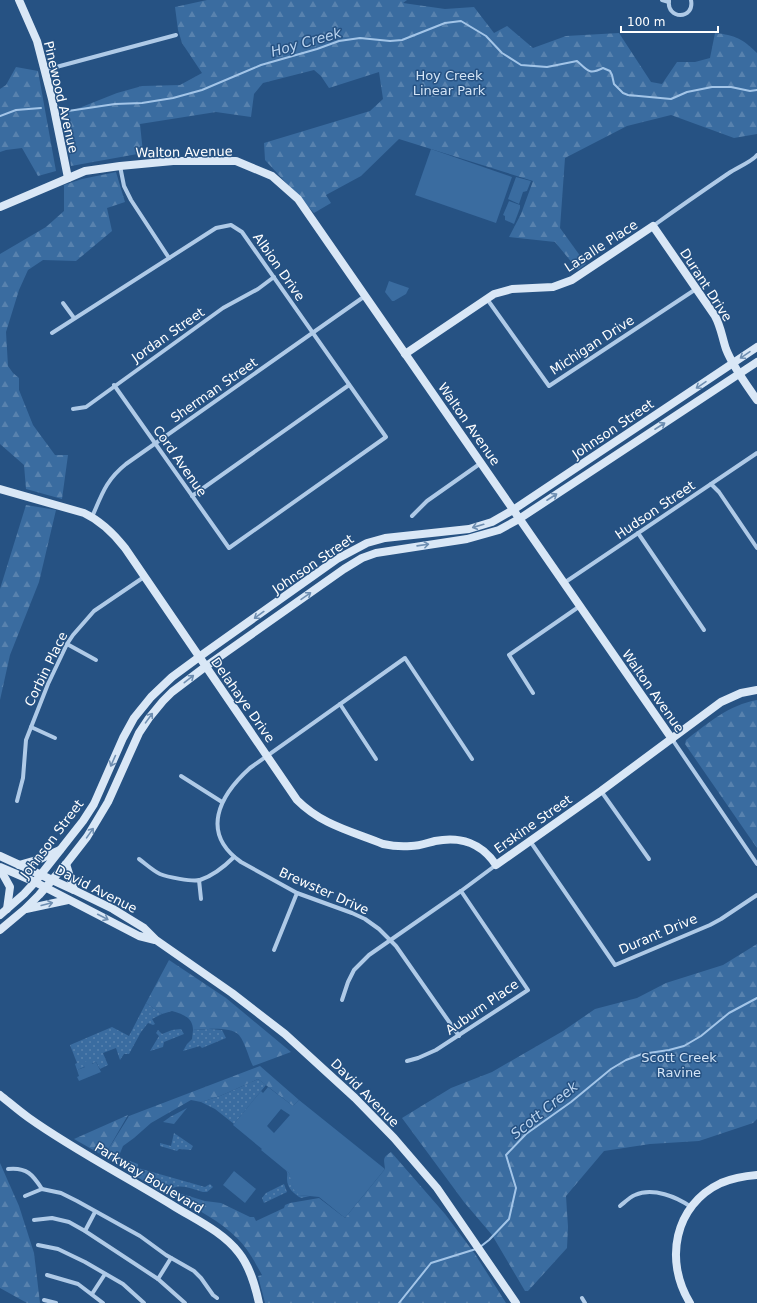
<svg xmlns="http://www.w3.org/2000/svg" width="757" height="1303" viewBox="0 0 757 1303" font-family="'DejaVu Sans',sans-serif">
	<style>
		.grass { fill: url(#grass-dots) }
		.forest { fill: url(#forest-firs) }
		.park { fill: #3a6ca0; fill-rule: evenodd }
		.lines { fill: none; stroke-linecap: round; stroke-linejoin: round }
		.stream { stroke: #a3c5e8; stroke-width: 2 }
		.street { stroke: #afcae7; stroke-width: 4 }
		.secondary { stroke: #d9e7f6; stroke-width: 8 }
		.oneway { stroke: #6e8eb1 }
		.labels { text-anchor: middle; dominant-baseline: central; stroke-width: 3; stroke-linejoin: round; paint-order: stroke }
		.park-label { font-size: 13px; fill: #d3e4f6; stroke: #265283 }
		.street-label { font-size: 13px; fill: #fff; stroke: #265283 }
		.water-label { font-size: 14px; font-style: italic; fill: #bbd4ef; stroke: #265283 }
	</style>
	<defs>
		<pattern id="grass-dots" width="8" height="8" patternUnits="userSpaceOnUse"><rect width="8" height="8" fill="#3a6ca0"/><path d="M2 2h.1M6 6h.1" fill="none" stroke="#5882ae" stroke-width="1.8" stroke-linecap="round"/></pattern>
		<pattern id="forest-firs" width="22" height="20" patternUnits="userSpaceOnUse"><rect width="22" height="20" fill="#3a6ca0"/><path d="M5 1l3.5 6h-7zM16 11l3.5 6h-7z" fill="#5882ae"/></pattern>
	</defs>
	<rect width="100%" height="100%" fill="#265283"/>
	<g class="grass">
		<polygon points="146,1003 162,1014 152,1019 155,1024 153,1025 148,1023 141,1032 129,1054 124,1054 120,1060 116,1048 103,1053 108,1065 100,1069 96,1062 77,1070 75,1064 77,1063 70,1045 112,1027 129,1036"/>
		<polygon points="181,1029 184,1034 164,1042 163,1047 150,1051 159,1036 156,1033 158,1030 162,1034 172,1030"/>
		<polygon points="210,1029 222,1030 226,1038 202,1048 200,1046 183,1051 187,1044 192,1039 193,1030"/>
		<polygon points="258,1079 266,1085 234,1124 215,1109 201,1102 220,1096"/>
		<polygon points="174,1133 193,1146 191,1150 179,1149 177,1151 160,1146 160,1143 171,1146"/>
		<path d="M130 1161 138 1164V1168L205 1187 210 1184 213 1187 207 1192H203C191 1189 174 1180 166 1195L126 1170Z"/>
		<path d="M286 1170 289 1173 299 1195 310 1196 301 1198C294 1194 287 1188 287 1179 287 1175 288 1174 286 1170Z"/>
		<polygon points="284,1184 287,1192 264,1203 262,1198 266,1193"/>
	</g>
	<g class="forest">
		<path d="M207 0H407L403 3 445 9 474 7 494 33 507 26 533 48 566 36 619 33 651 82 662 84 677 62H695L710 58 715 33C735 35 743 39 757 53V134L734 138 671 115 627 126 565 158 560 228 586 264 578 270 555 242 509 237 521 214 533 181 399 139 361 176 326 195 331 203 314 213 265 160 264 143 370 111 383 99 379 72 329 88 321 76 314 70 263 83 254 94 251 117 216 112 140 124 143 153 71 166 64 114 117 93 142 86 180 85 202 73 182 43 178 30 175 7Z"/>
		<polygon points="16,67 38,71 56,171 38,176 22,148 6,150 0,152 0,89 6,85"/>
		<polygon points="116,172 125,202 107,208 112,231 76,261 43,260 28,270 19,290 6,332 8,366 13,373 19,378 19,390 33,425 55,455 68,455 62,499 26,489 24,465 0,444 0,254 46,227 64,211 64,185 82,179"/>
		<polygon points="26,505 56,510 39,582 10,655 0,700 0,589"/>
		<path d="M757 700V848L685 744 686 740C708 723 729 705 757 700Z"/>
		<polygon points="757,944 757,1119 753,1123 699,1141 650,1144 604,1151 566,1196 568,1227 567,1248 528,1291 525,1291 492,1235 464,1202 402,1118 451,1088 492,1072 563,1031 595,1009 637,998 666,983 723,965"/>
		<path d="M169 960 226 998 291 1052 253 1066C248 1057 246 1044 239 1035 231 1026 204 1029 193 1030 193 1017 182 1014 172 1011L162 1014 146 1003Z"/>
		<polygon points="260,1066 299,1100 293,1106 258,1079 220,1096 201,1102 191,1100 151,1123 134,1138 123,1146 116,1163 74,1139 128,1115 106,1153 129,1116"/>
		<polygon points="187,1108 174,1124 163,1122 170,1117"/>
		<path d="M391 1152 445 1214 475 1254 506 1303H265L258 1276 262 1275C255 1262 248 1249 237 1238 220 1221 198 1210 177 1198L179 1195 182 1194 205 1201 221 1203 250 1217H254L256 1221 284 1208 285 1205 290 1203 319 1198 345 1218 385 1169C384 1159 382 1158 391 1152Z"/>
		<polygon points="0,1163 19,1206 34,1253 40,1303 27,1303 0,1288"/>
	</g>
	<g class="park">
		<polygon points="431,149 512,177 496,223 415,195"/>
		<polygon points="516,177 531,181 527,191 523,192 519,204 508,199"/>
		<polygon points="509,201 520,205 520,208 514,224 505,220 505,216 503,215"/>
		<polygon points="389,281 409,288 406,294 394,301 392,301 385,292"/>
		<polygon points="90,1060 92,1064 96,1062 101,1072 79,1081 77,1077 79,1076 77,1070 85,1067 84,1062"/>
		<path d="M268 1087 293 1106 299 1100 385 1169 345 1218 319 1197 299 1195 294 1190 289 1173 261 1150 262 1149 233 1125 261 1091 263 1093ZM281 1109 290 1115 274 1133 267 1126Z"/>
		<polygon points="234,1171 256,1189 245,1203 223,1185"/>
	</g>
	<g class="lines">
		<g class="stream">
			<path d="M68 111 115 104 142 103 173 98 202 90 261 65 317 49 339 41 360 38 390 41 402 40 445 23 461 21 486 36 502 53 521 65 547 67 577 61C588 71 589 75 603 68L610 71 612 75 614 84 623 93 628 95 671 99 687 92 712 87H731L750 91 757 90"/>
			<polyline points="0,116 16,110 41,108"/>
			<polyline points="480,1247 489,1240 509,1219 516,1188 506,1155 526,1134 571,1102 611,1069 626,1060 642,1054 669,1050 684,1046 701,1036 729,1013 757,998"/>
			<polyline points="399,1303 431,1263 476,1249"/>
		</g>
		<g class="street">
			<polyline points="662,0 669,2"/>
			<path d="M669 0C666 20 695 20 691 0"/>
			<polyline points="45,70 176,35"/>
			<polyline points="120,166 124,186 131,200 169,258"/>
			<path d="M653 226C678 208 704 190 729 173 736 168 753 161 757 155"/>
			<polyline points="487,299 549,386 696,289"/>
			<polyline points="63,303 74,318"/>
			<polyline points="52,333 216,228 231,225 242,232 386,437 229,548 114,385"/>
			<polyline points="73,409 86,407 223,308 258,289 274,277"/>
			<polyline points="711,484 719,492 757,548"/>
			<polyline points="192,496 349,385"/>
			<polyline points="412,516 427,501 481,463"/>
			<path d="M92 517C102 494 106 480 126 464L365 296"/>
			<polyline points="638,533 704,630"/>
			<polyline points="564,583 757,453"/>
			<polyline points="67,644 96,660"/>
			<polyline points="533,693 509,655 580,606"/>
			<polyline points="340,704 376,759"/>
			<polyline points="31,727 55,738"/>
			<polyline points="672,739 757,864"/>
			<polyline points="181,776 222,802"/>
			<polyline points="601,791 649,859"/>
			<polyline points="17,801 23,778 26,740 48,684 67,644 73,635 94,611 144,577"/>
			<polyline points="530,841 615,965 710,925 721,919 757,895"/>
			<path d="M139 859C146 864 152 870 160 874 167 877 192 882 200 880 212 876 225 866 234 857"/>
			<polyline points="199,880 201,899"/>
			<polyline points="274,950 297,893"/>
			<polyline points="342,1000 348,982 354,970 369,955 461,891 496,865"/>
			<path d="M459 1036 396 946 379 929 365 919 352 913 297 893 241 862C200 833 219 796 250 768L405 658 472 759"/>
			<polyline points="407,1061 418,1058 436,1050 528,990 461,891"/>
			<path d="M8 1169C27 1167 33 1175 42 1189"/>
			<polyline points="25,1196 42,1189 61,1193 77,1201 140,1236 166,1255 194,1271 201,1278 213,1295 217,1298"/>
			<path d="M620 1206C625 1202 630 1197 635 1195 653 1187 677 1197 691 1207"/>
			<polyline points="34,1220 52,1218 69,1222 85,1231 158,1279 185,1303"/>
			<polyline points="85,1231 95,1212"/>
			<polyline points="38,1245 58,1249 85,1262 123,1284 144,1303"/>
			<polyline points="47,1275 78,1284 103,1303"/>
			<polyline points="158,1279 171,1258"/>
			<polyline points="92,1294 105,1274"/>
			<polyline points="582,1298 585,1303"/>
			<polyline points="44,1300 56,1303"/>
		</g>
		<g class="secondary">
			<polyline points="19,0 37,41 52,99 68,178"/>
			<polyline points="0,207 85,171 120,166 173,161 236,161 272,176 298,199 672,739"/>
			<path d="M405 354 494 294 512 289 553 287 572 280 653 226 715 316C721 327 722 337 726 349 733 367 746 384 757 400"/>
			<path d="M0 489 84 513C101 521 114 534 125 548L297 800C322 825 351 831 383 844 392 846 401 847 411 846 419 846 427 843 435 841 460 836 482 843 496 865L601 791 721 702 741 693 757 690"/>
			<polyline points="0,856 74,890 113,909 144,928 156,940 232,993 285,1034 355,1098 394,1138 437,1188 516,1303"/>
			<polyline points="66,864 74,890"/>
			<polyline points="19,865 40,859 60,850"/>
			<polyline points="0,867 35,882 139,936 155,940"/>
			<polyline points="0,869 10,887 7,909"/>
			<polyline points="26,909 68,900"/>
			<polyline points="0,915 24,894 35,882 83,821 94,804 123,738 134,718 151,697 172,677 206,652 337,559 367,543 385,538 469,529 492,522 513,510 757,347"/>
			<polyline points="0,930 25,909 39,895 66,864 87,837 108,802 139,733 149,718 163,701 172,692 205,667 344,569 362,558 376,553 467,539 499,530 519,519 757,362"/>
			<path d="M0 1095C10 1103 19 1111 29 1118 74 1150 125 1176 172 1205 194 1219 222 1231 239 1253 250 1267 255 1285 259 1303"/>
			<path d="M690 1303C664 1261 674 1205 721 1183 733 1178 745 1176 757 1175"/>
		</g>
	</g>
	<defs><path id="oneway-shaft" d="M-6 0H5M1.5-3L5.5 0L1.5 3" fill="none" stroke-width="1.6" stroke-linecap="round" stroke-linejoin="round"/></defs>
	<g class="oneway">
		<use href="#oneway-shaft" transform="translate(745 355) rotate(146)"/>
		<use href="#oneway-shaft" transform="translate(701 385) rotate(146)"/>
		<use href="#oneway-shaft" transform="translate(660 426) rotate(-33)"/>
		<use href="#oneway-shaft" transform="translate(552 497) rotate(-33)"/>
		<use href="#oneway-shaft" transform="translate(478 526) rotate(164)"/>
		<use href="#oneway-shaft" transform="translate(423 545) rotate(-8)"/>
		<use href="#oneway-shaft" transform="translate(306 596) rotate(-35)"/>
		<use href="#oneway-shaft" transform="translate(259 615) rotate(144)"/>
		<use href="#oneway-shaft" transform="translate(189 679) rotate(-38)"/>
		<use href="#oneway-shaft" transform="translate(149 718) rotate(-54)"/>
		<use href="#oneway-shaft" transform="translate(113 761) rotate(114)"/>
		<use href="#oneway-shaft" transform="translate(90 833) rotate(-55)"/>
		<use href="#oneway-shaft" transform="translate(47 904) rotate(-14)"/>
		<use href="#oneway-shaft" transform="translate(103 917) rotate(27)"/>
	</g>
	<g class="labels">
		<g class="park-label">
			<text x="449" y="75">Hoy Creek<tspan x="449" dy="15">Linear Park</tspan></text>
			<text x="679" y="1057">Scott Creek<tspan x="679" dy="15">Ravine</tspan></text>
		</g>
		<g class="street-label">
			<text transform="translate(61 97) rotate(77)">Pinewood Avenue</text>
			<text transform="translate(184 152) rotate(-1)">Walton Avenue</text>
			<text transform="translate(601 246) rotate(-33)">Lasalle Place</text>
			<text transform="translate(279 267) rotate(55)">Albion Drive</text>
			<text transform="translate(706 285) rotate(57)">Durant Drive</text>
			<text transform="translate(168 335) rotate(-35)">Jordan Street</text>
			<text transform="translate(592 345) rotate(-33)">Michigan Drive</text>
			<text transform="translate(214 390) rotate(-35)">Sherman Street</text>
			<text transform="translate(469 424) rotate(55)">Walton Avenue</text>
			<text transform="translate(613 429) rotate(-34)">Johnson Street</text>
			<text transform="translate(180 461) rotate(55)">Cord Avenue</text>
			<text transform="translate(655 510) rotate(-34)">Hudson Street</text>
			<text transform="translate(313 564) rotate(-34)">Johnson Street</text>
			<text transform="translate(46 669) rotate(-64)">Corbin Place</text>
			<text transform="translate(653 691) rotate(55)">Walton Avenue</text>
			<text transform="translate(243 700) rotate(55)">Delahaye Drive</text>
			<text transform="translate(533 824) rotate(-35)">Erskine Street</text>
			<text transform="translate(52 839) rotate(-53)">Johnson Street</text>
			<text transform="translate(96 889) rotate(27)">David Avenue</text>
			<text transform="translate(324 891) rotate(24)">Brewster Drive</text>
			<text transform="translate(658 934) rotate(-23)">Durant Drive</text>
			<text transform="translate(482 1007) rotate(-35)">Auburn Place</text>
			<text transform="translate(365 1093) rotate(45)">David Avenue</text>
			<text transform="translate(149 1178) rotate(31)">Parkway Boulevard</text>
		</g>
		<g class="water-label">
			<text transform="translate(306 42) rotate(-16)">Hoy Creek</text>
			<text transform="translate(544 1110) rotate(-39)">Scott Creek</text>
		</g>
	</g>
	<path d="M621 26v6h97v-6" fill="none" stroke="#ffffff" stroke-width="2"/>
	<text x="627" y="26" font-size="12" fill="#ffffff" stroke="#265283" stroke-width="3" paint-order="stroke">100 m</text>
</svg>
